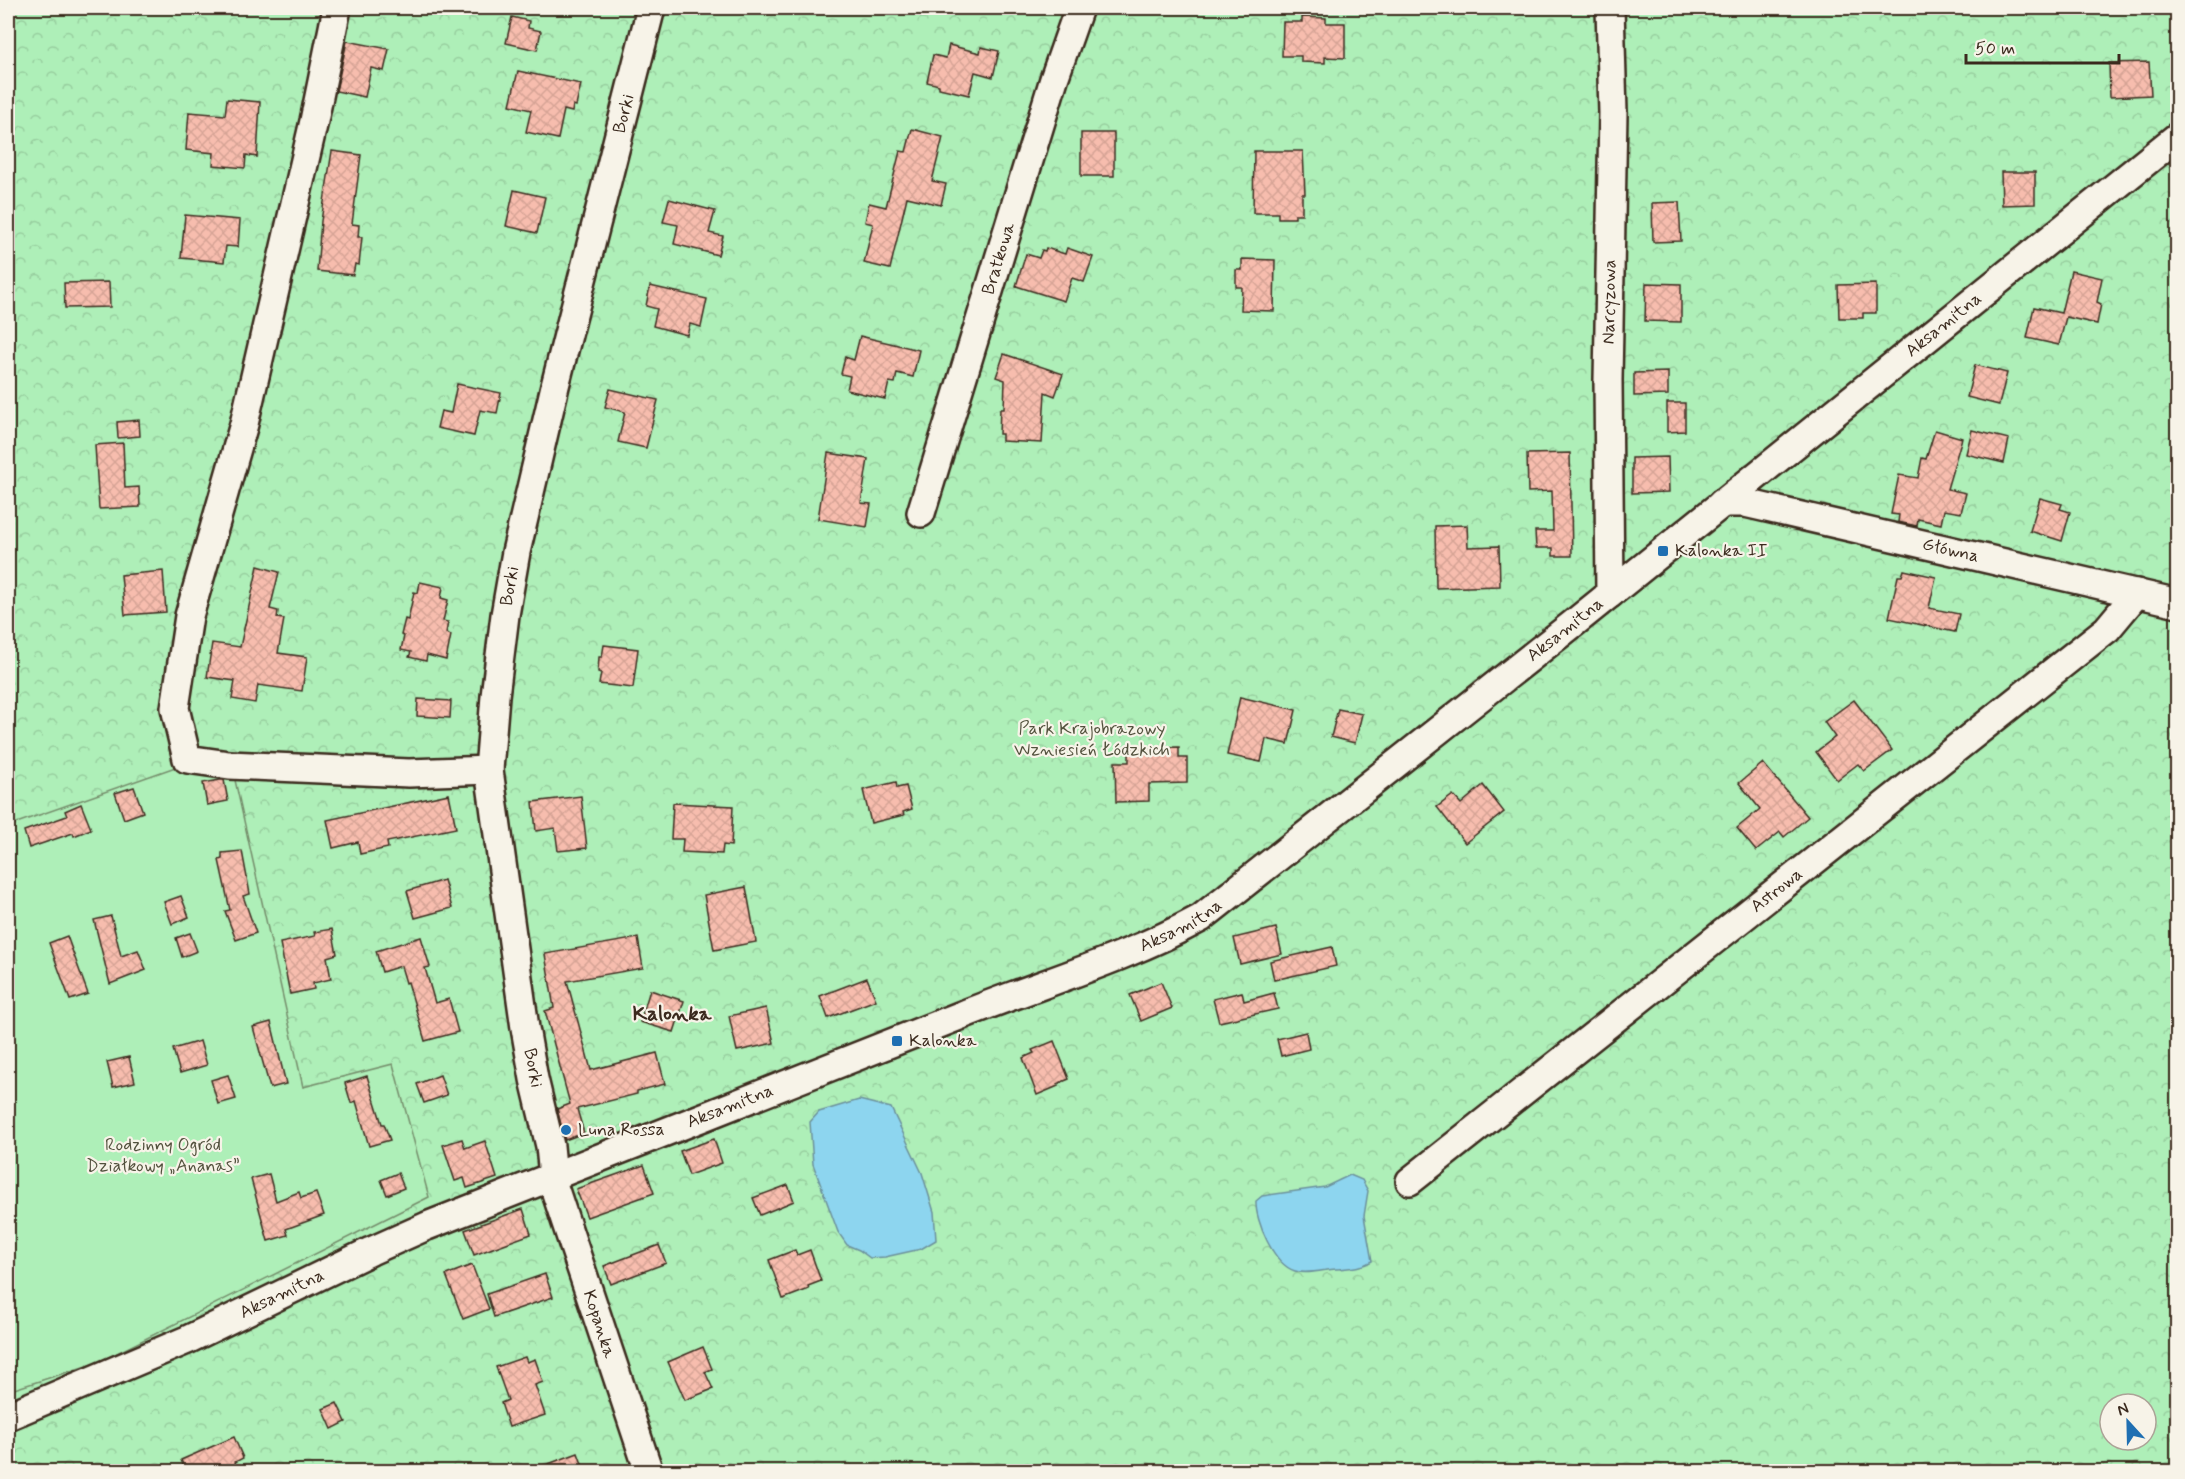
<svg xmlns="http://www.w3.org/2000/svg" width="2185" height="1479" viewBox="0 0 2185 1479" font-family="Mynerve,sans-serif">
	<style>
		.park { fill: url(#park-crowns); stroke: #748c6b; stroke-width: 1.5; fill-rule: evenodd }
		.garden { fill: #aeefb8; stroke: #748c6b; stroke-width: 1.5 }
		.water { fill: #8dd5ef; stroke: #6c919b; stroke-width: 1.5 }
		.building { fill: url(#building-cross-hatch); stroke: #3b2a1e; stroke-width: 1.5 }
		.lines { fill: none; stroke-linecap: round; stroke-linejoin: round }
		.minor-casing { stroke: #3b2a1e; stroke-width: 32 }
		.minor { stroke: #f7f3e8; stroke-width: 27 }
		.poi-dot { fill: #1f6fb2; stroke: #f7f3e8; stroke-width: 2 }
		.labels { text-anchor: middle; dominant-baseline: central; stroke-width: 4.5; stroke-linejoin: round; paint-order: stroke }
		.street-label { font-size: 18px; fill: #3b2a1e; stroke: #f7f3e8 }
		.poi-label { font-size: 18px; fill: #3b2a1e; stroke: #f7f3e8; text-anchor: start }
		.park-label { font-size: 18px; fill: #52513d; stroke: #f7f3e8 }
		.quarter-label { font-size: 21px; font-weight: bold; fill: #3b2a1e; stroke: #f7f3e8 }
	</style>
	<defs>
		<pattern id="park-crowns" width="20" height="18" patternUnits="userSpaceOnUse" patternTransform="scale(1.5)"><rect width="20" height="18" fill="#aeefb8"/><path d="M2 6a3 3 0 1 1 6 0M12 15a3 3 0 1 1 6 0" fill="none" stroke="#97cd9e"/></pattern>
		<pattern id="building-cross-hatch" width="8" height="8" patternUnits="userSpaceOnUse" patternTransform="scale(1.5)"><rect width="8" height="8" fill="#f7bdae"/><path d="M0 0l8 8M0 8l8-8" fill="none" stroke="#d5a395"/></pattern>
	</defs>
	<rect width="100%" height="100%" fill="#f7e3d7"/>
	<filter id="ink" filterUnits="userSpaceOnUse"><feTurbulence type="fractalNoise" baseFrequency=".0167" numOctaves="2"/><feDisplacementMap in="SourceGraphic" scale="12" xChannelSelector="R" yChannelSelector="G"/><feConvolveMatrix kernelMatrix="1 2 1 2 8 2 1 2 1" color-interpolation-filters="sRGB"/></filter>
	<g filter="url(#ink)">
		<path class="park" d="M8 8H2177V1471H8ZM2110 1404H2146V1440H2110Z"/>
		<polygon class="garden" points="181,765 235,780 303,1087 393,1064 429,1197 99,1362 8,1391 8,826"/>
		<g class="water">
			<polygon points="859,1100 891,1108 922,1173 934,1212 936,1240 921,1249 885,1257 870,1258 859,1250 847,1245 838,1232 813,1164 810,1122 819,1112"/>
			<path d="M1350 1175 1362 1180 1368 1191 1364 1216 1372 1261C1361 1268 1348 1268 1336 1269 1323 1270 1307 1275 1295 1271 1274 1265 1255 1221 1256 1201L1262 1196 1325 1187Z"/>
		</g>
		<g class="building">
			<polygon points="512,17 529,21 528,28 541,31 537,50 506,43"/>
			<polygon points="1302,17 1326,18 1326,23 1345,23 1345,58 1325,57 1325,63 1301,62 1301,56 1282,56 1283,22 1302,22"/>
			<polygon points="347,41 389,49 384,71 371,68 365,97 336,91"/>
			<polygon points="949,45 980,53 981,47 999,51 993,77 975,72 969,95 939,88 939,85 927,82 933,55 946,58"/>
			<polygon points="2149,62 2151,95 2110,97 2109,63"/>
			<polygon points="518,71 581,84 576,106 573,105 572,112 564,110 558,139 526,132 531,110 510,105"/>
			<polygon points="227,99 260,102 257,157 246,155 245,168 213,165 214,153 186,150 189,112 225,115"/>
			<polygon points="912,129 943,137 932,181 946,184 941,205 907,197 890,269 864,263 873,224 865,222 869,203 886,207 900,151 906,152"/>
			<rect x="1081" y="133" width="33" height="43"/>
			<polygon points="332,151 361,155 352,224 359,225 358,237 362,237 359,265 355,264 353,275 317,271 321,221"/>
			<polygon points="1254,151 1303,151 1305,194 1302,194 1302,214 1295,214 1295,218 1278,218 1278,213 1253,213"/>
			<polygon points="2001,172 2035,172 2035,204 2002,205"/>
			<polygon points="514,190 545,197 537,233 506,226"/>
			<polygon points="669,199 715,211 709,233 723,236 718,255 674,244 678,225 663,222"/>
			<polygon points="1679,202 1681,241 1653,242 1652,203"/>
			<polygon points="185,215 240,220 238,247 226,246 224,262 181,258"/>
			<polygon points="1046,248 1065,254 1067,248 1093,257 1084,282 1072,278 1064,301 1016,286 1026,254 1039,258 1042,250 1045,251"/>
			<polygon points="1242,259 1275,260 1274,311 1241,310 1242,287 1236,287 1236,270 1242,270"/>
			<polygon points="2071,271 2102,278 2097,302 2101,304 2097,324 2066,317 2059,345 2027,338 2034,307 2061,313"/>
			<polygon points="109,282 110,307 65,308 64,283"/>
			<polygon points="1646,283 1681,284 1681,322 1645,321"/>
			<polygon points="1876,284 1876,313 1863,313 1863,318 1839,318 1838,285"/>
			<polygon points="650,286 707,299 701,327 690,324 687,335 653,326 657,309 646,306"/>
			<polygon points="860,336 919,350 913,377 897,373 895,383 889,382 885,399 847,390 850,376 841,374 845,357 854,360"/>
			<polygon points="1004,354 1063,374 1055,396 1045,392 1042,443 1002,441 1002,434 999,434 1000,409 1004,409 1005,380 996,377"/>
			<polygon points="1975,365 2007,373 1999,405 1967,397"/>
			<polygon points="1668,372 1668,395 1634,396 1634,373"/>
			<polygon points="457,384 501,393 497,413 480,410 474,436 437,428 441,411 451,413"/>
			<polygon points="610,389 658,400 646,448 618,442 625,412 605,407"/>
			<polygon points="1667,403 1685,403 1685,431 1667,432"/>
			<polygon points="139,420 140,436 118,438 117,422"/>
			<polygon points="1935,430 1962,438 1947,489 1966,493 1961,513 1944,510 1941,524 1918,519 1917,526 1898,522 1899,515 1891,514 1899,475 1918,478 1922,458 1926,459"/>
			<polygon points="1972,430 2009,439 2004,463 1966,454"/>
			<polygon points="123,443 125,488 139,487 140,507 99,509 95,445"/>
			<polygon points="828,453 868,459 861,503 871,504 867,527 818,519"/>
			<polygon points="1570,453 1572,556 1553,556 1553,548 1536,548 1535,531 1553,531 1552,491 1528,492 1527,454"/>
			<polygon points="1668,457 1669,492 1632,493 1632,458"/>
			<polygon points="2040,498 2062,504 2060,509 2070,512 2062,541 2030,531"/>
			<polygon points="1467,525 1468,547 1499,546 1500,586 1436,588 1435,526"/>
			<polygon points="258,566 279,572 270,609 278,611 277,618 284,619 278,653 307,657 302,691 258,685 255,703 232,699 235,681 207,677 212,643 240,647"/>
			<polygon points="1904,570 1936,577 1929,608 1959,614 1955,632 1889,618 1898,576 1902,576"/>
			<polygon points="163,571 166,612 125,615 121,575"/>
			<polygon points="420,582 443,587 441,598 448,600 443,621 448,622 446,633 451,635 446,660 427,655 426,661 409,657 411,652 401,650 404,636 401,635 405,619 408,620 414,592 418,593"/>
			<polygon points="604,645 638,649 633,688 599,684 601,673 598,672 599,657 602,657"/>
			<polygon points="1240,697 1296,710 1288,744 1266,739 1261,762 1227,755"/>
			<polygon points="418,699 451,701 450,718 417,716"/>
			<polygon points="1854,700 1892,750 1864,771 1858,764 1837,780 1816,752 1835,737 1824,722"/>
			<polygon points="1338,709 1362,714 1355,743 1331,737"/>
			<polygon points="1179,747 1179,758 1187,758 1187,783 1149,784 1149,801 1116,802 1115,762 1129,762 1129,748"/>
			<polygon points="1763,763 1808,817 1784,837 1780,832 1756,851 1737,828 1760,809 1739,783"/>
			<polygon points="220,780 224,780 228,801 207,805 203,783"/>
			<polygon points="896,782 897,788 906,786 912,809 903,812 904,815 871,823 863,790"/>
			<polygon points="1483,785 1504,812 1465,843 1437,807 1453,795 1461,804"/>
			<polygon points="134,787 143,812 124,819 115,793"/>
			<polygon points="449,794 456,828 387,842 388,848 360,854 358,842 333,848 327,820"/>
			<polygon points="581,796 587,848 558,851 555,828 536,831 533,802"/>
			<polygon points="673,803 733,806 731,846 723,845 722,854 682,852 683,839 671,839"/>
			<polygon points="81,804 91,829 74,836 73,833 29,848 24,831 67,816 65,811"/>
			<polygon points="242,851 250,894 243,896 256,933 236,940 225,911 230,910 219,860 222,859 222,853"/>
			<polygon points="444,880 452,908 415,918 407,891"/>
			<polygon points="746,887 756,942 714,950 704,895"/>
			<polygon points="181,896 189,917 172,924 164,902"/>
			<polygon points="111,916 121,956 138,950 146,970 110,984 94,920"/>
			<polygon points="1276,928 1282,954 1240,964 1234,938"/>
			<polygon points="332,929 337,954 327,957 331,979 313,983 314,989 290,994 280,943 315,936 314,932"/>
			<polygon points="190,933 197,951 182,957 176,938"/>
			<polygon points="67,936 88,994 70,1000 49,943"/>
			<polygon points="421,937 430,967 425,968 435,1003 449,999 458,1032 425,1041 408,982 406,983 401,966 382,972 376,951"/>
			<polygon points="638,938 643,968 567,981 591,1070 657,1053 665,1084 637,1091 637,1094 577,1109 584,1133 565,1140 557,1109 570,1104 545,1011 554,1008 545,954"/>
			<polygon points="1332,947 1336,966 1274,980 1270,961"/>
			<polygon points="867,978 876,1000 828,1018 820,996"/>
			<polygon points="1161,982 1172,1008 1141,1021 1130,995"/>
			<polygon points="650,990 684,1001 674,1032 640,1022"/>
			<polygon points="1242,992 1244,1001 1274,993 1278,1009 1219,1022 1213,999"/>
			<polygon points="766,1008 774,1043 737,1051 729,1016"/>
			<polygon points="271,1022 286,1084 270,1088 253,1027"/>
			<polygon points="1306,1032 1309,1049 1281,1056 1277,1039"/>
			<polygon points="200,1041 207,1065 180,1073 173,1049"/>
			<polygon points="1054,1041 1069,1079 1057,1084 1058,1086 1037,1095 1023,1058 1034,1053 1032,1050"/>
			<polygon points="129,1057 135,1082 113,1087 107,1062"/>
			<polygon points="228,1075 236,1099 218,1104 211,1080"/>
			<polygon points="440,1075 447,1095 424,1103 417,1084"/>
			<polygon points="367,1076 382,1124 384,1124 390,1140 369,1146 356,1101 351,1103 345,1083"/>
			<polygon points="462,1139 465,1148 485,1141 497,1178 467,1188 464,1178 455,1181 443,1145"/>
			<polygon points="714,1139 722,1163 689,1175 680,1151"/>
			<polygon points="644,1165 654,1193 587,1217 576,1189"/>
			<polygon points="398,1173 404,1188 387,1195 381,1180"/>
			<polygon points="269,1174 276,1201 299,1192 301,1198 316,1193 324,1215 286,1229 288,1235 268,1241 251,1179"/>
			<polygon points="788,1185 794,1201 760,1215 753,1198"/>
			<polygon points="523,1209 531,1234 474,1255 465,1230"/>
			<polygon points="659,1245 666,1263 611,1284 604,1266"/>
			<polygon points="795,1250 797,1255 810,1250 821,1281 808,1286 809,1289 783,1299 769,1260"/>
			<polygon points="472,1265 489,1309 463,1319 446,1275"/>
			<polygon points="545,1274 553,1297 494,1317 487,1294"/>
			<polygon points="703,1347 712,1369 705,1372 713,1389 685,1400 668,1362"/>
			<polygon points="525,1357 527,1362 535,1359 543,1382 535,1385 545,1415 509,1427 501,1403 508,1400 496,1367"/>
			<polygon points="337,1403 346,1422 332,1429 323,1409"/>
			<polygon points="234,1437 243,1458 235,1462 239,1472 186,1472 181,1460"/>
			<polygon points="578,1453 585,1472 533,1472 532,1470"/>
		</g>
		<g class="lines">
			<g class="minor-casing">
				<g id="minor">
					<polyline points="337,8 314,121 244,424 189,616 175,708 187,759 229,765 409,773 489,770"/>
					<path id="s1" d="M1722 503H1745L2178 603"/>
					<path id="s2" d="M921 513 1054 79 1079 8"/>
					<path id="s3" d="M1610 594 1608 380 1613 113 1610 8"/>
					<path id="s4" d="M1410 1181 2107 629 2137 593"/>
					<path id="s5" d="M8 1416 187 1340 371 1251 427 1226C605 1155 784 1086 962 1015 1042 983 1126 959 1201 918L1574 623 2178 136"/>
					<path id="s6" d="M649 1472 554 1187 550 1146 534 1079 525 1028 489 770 495 696 505 615 516 552 555 386 651 8"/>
				</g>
			</g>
			<use href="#minor" class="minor"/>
		</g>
	</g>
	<g class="poi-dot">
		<rect x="1657" y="545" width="12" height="12" rx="3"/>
		<rect x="891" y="1035" width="12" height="12" rx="3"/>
		<circle cx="566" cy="1130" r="6"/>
	</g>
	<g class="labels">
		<g class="street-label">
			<text stroke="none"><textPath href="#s6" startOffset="1394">Borki</textPath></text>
			<text stroke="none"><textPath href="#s2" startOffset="266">Bratkowa</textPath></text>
			<text stroke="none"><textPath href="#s3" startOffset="292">Narcyzowa</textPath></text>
			<text stroke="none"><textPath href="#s5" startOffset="2244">Aksamitna</textPath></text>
			<text stroke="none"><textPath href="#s1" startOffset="234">Główna</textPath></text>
			<text stroke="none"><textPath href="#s6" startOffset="908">Borki</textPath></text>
			<text stroke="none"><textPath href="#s5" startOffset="1758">Aksamitna</textPath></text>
			<text stroke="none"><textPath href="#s4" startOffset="468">Astrowa</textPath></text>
			<text stroke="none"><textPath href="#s5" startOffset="1272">Aksamitna</textPath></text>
			<text transform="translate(533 1068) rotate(79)">Borki</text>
			<text stroke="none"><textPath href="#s5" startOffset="786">Aksamitna</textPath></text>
			<text stroke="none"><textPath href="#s5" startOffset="300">Aksamitna</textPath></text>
			<text transform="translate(599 1324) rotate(72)">Kopanka</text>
		</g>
		<g class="poi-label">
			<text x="1675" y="551">Kalonka II</text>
			<text x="909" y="1041">Kalonka</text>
			<text x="578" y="1130">Luna Rossa</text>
		</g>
		<g class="park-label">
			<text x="1092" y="729">Park Krajobrazowy<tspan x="1092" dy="21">Wzniesień Łódzkich</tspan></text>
			<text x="163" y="1145">Rodzinny Ogród<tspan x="163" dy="21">Działkowy „Ananas”</tspan></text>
		</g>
		<g class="quarter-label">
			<text x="672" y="1014">Kalonka</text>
		</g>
	</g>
	<rect width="2185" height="1479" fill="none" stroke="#f7f3e8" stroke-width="30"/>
	<rect x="15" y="15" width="2155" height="1449" fill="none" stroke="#3b2a1e" stroke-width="2" filter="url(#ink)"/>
	<g transform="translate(2128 1422) rotate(338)"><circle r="28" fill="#f7f3e8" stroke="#aca397" stroke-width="1.5"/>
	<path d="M0-4.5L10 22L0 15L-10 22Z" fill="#1f6fb2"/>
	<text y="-9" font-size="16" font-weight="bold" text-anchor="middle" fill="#3b2a1e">N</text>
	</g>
	<path d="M1966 54v9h153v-9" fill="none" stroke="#3b2a1e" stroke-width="3"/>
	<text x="1975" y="54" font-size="18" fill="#3b2a1e" stroke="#f7f3e8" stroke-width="4.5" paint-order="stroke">50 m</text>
</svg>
